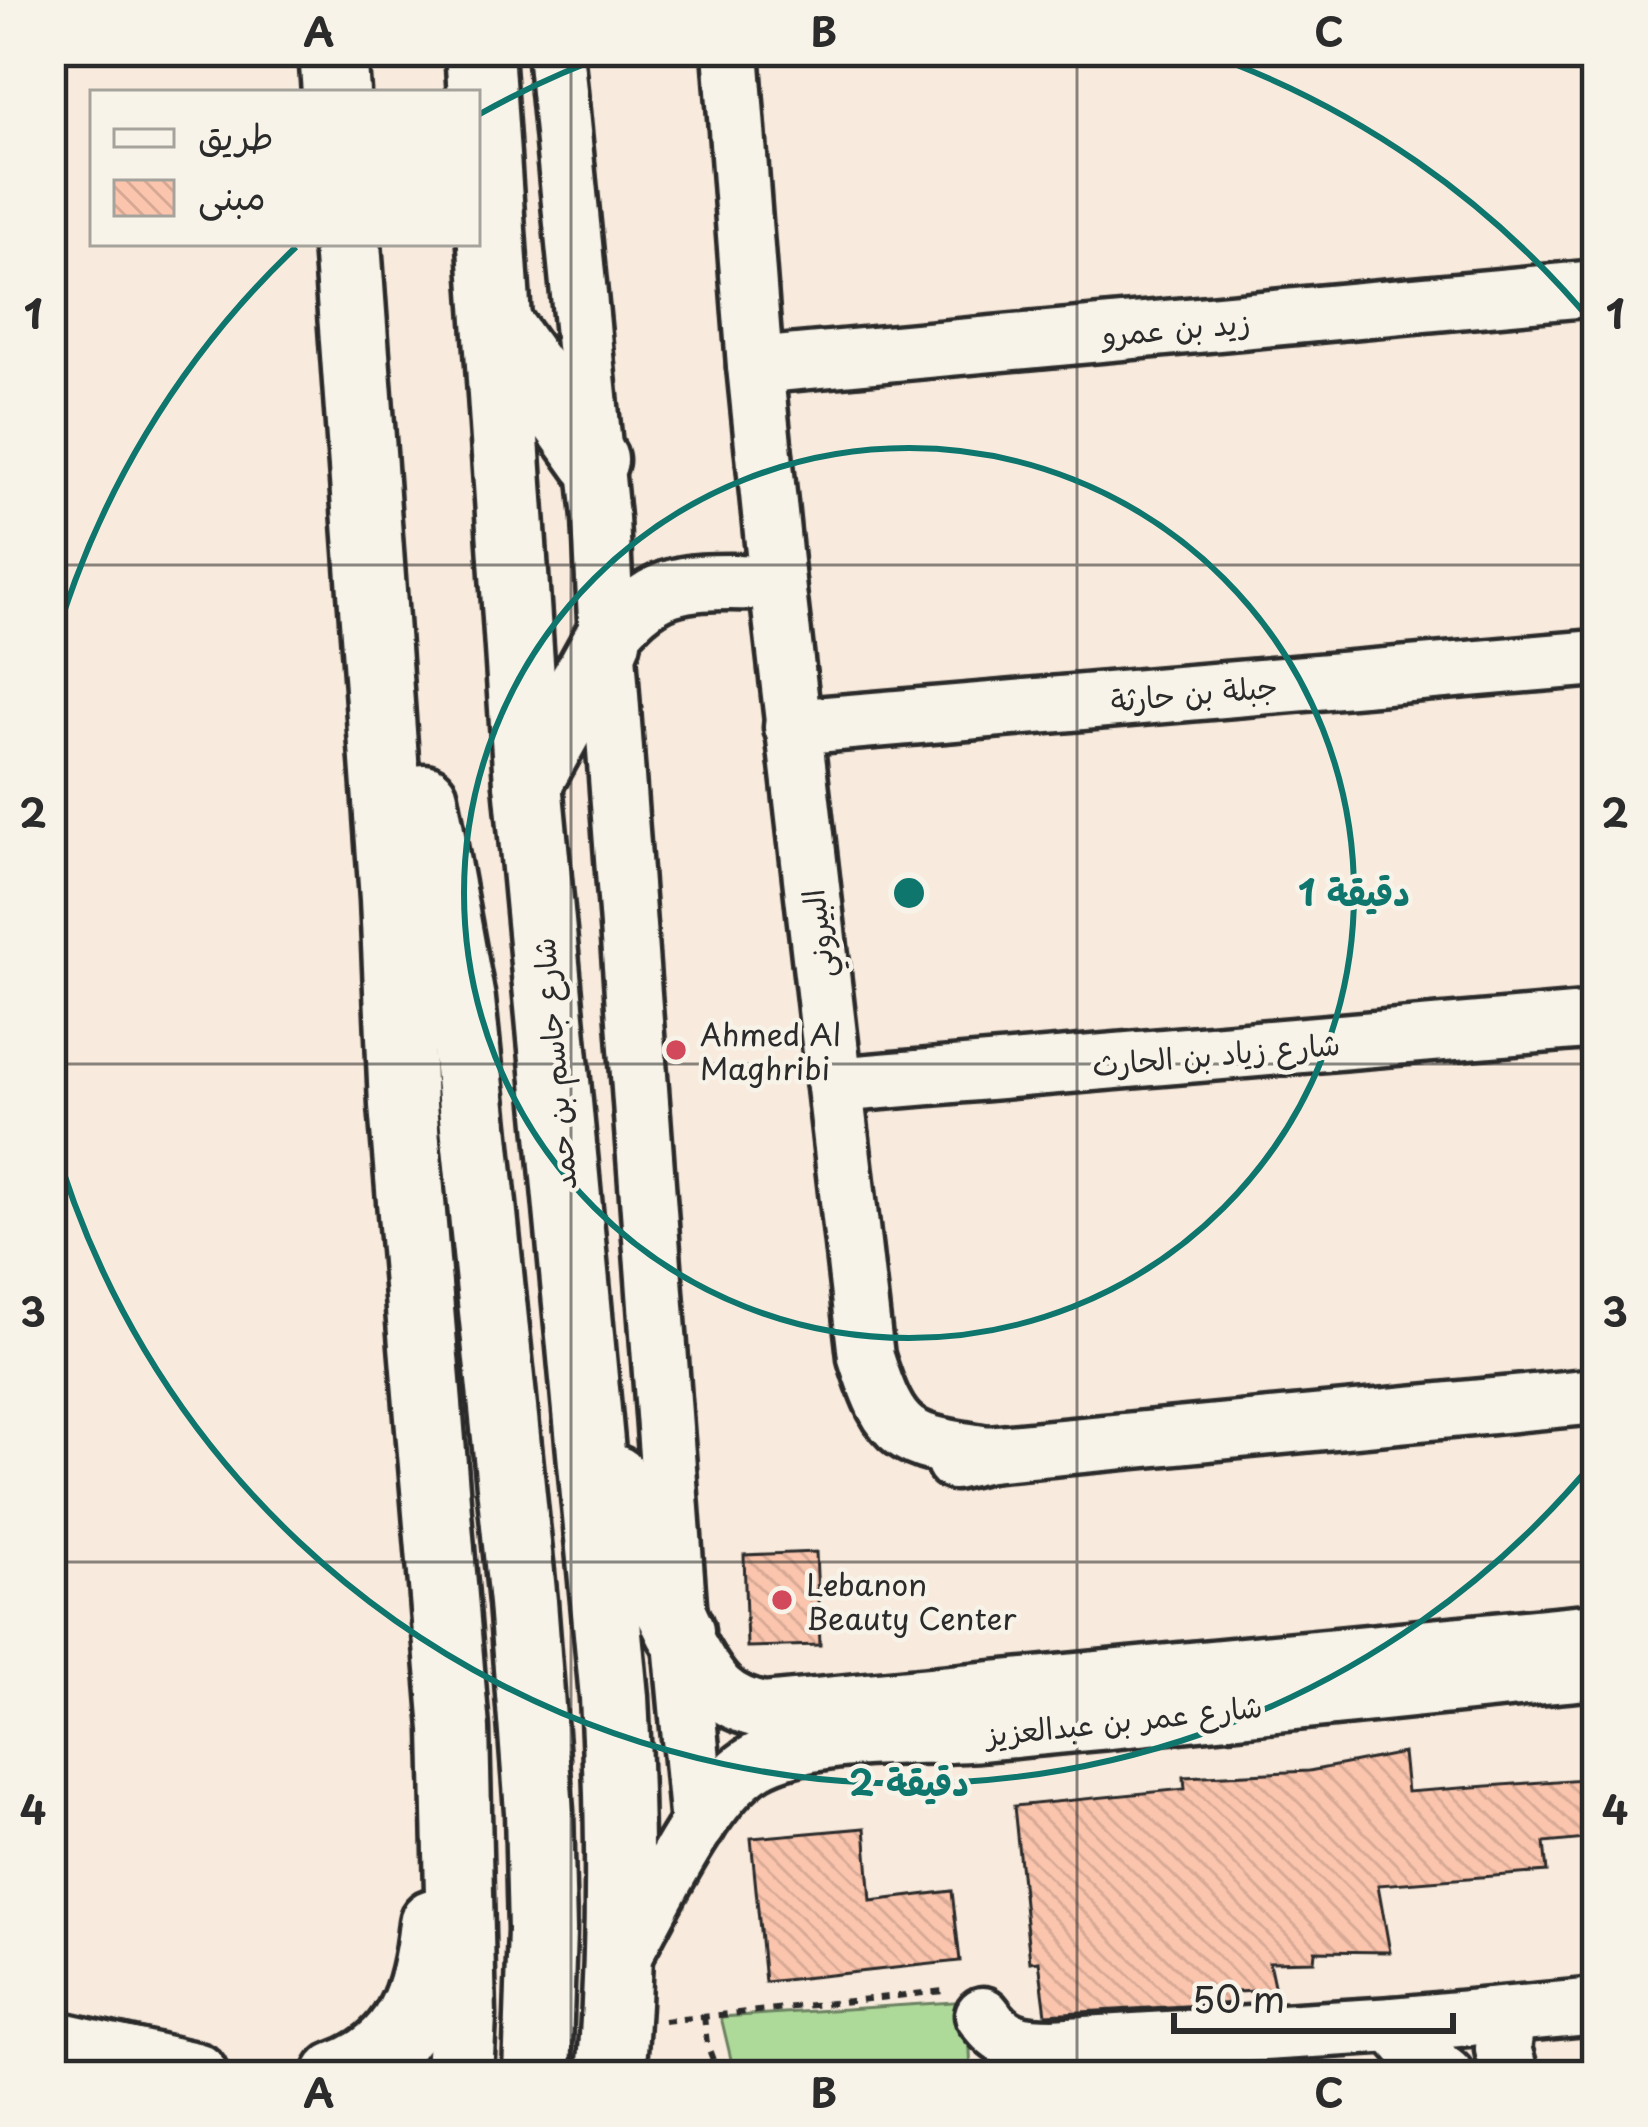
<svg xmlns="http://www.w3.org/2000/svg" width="1648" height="2127" viewBox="0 0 1648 2127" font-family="'Playpen Sans','Playpen Sans Arabic',sans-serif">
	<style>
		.park { fill: #adda99; stroke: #6c8262; stroke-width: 3 }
		.building { fill: url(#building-back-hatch); stroke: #2b2b2b; stroke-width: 3 }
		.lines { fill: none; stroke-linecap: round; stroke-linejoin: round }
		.minor-casing { stroke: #2b2b2b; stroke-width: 63 }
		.major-casing { stroke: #2b2b2b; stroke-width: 75 }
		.path { stroke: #2b2b2b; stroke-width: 6; stroke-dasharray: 9 9; stroke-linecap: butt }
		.minor { stroke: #f7f3e8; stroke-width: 54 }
		.major { stroke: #f7f3e8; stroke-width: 66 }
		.grid { fill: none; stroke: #2b2b2b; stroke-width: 3; stroke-opacity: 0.55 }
		.ring { fill: none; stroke: #0f766e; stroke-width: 6 }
		.poi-dot { fill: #d1495b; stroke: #f7f3e8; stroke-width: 4.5 }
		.labels { text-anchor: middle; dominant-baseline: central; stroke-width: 9; stroke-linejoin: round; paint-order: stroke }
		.street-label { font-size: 30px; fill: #2b2b2b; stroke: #f7f3e8 }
		.poi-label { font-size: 30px; fill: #2b2b2b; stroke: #f7f3e8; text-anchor: start }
		.centre { fill: #0f766e; stroke: #f7f3e8; stroke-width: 6 }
		.ring-label { font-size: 36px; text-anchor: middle; font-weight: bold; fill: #0f766e; stroke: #f7f3e8; stroke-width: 9; stroke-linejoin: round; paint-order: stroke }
		.neatline { fill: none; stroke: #2b2b2b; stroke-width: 4.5 }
		.grid-label { font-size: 39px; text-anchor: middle; font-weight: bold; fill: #2b2b2b }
	</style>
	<defs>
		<pattern id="building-back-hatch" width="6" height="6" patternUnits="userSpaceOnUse" patternTransform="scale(3)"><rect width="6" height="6" fill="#fbc5ad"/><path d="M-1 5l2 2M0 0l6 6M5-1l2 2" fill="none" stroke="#d7a995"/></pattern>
	</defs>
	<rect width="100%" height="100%" fill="#f8eadc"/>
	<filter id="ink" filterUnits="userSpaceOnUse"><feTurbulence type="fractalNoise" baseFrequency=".00833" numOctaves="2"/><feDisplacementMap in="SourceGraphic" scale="24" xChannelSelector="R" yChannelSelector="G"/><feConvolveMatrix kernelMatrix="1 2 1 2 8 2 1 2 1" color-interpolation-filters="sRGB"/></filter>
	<g filter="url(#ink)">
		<polygon class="park" points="968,2001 971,2076 735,2076 721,2017"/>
		<g class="building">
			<polygon points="816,1552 820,1645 747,1647 744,1555"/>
			<polygon points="1403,1753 1407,1792 1597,1778 1597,1838 1544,1843 1547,1872 1378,1885 1390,1952 1315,1951 1314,1961 1269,1962 1275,1990 1236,1992 1236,2003 1046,2014 1039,1961 1030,1962 1014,1806 1185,1789 1184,1777 1309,1771"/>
			<polygon points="865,1828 871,1901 952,1891 960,1961 765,1982 751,1838"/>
		</g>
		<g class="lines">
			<g class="minor-casing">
				<g id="minor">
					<polyline points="555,51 601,518 607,641 680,1631 698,1825"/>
					<path d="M731 51 755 366 777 582 866 1357C892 1440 905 1441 988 1454"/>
					<polyline points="755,366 1597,288"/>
					<path d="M607 641C658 570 697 584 777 582"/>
					<polyline points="792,727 1597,658"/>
					<polyline points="835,1085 1597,1020"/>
					<polyline points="954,1462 988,1454 1597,1396"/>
					<path d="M684 1638C707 1677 716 1702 764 1711L1597 1631"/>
					<path d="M619 1964C651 1909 702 1793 756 1762 809 1731 917 1739 980 1733 1186 1715 1391 1691 1597 1671"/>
					<path d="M983 2015C1002 2043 1020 2046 1053 2046L1394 2025 1597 2006"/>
					<polyline points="1508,2015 1503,2049 1511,2076"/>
					<polyline points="1394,2025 1418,2053 1446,2076"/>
				</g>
			</g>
			<g class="major-casing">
				<g id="major">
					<polyline points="333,51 336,93"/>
					<path d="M479 51 528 783 614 1697C621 1824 622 1950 611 2076"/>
					<polyline points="347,243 394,899 403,1105 455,1729 462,2016 459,2076"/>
					<polyline points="499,326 594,460"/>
					<polyline points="528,783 607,641"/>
					<polyline points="424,798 461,1000 523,1602 539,1811 542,1930 537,2076"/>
					<polyline points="614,1479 625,1517 680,1631"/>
					<polyline points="51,2044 194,2076"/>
					<path d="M337 2076C409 2051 426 1992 433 1923"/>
				</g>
			</g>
			<g class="path">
				<polyline points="704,2016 707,2044 719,2076"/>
				<polyline points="664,2021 943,1991"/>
			</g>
			<use href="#minor" class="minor"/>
			<use href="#major" class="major"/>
		</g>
	</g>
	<path class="grid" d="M571 51V2076M1077 51V2076M51 565H1597M51 1064H1597M51 1562H1597"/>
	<g class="ring">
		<circle cx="909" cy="893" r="445"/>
		<path d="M1596 1459A890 890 0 0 1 51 1131M51 655A890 890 0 0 1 296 247M478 115A890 890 0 0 1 619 51M1199 51A890 890 0 0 1 1596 327"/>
	</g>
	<g class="poi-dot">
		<circle cx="676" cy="1050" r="12"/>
		<circle cx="782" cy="1600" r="12"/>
	</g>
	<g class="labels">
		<g class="street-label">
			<text transform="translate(1176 327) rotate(-5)">زيد بن عمرو</text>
			<text transform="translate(1194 692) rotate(-5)">جبلة بن حارثة</text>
			<text transform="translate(817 934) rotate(-97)">البيروني</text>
			<text transform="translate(1216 1053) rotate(-5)">شارع زياد بن الحارث</text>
			<text transform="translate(553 1064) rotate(-95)">شارع جاسم بن حمد</text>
			<text transform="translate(1124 1719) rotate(-6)">شارع عمر بن عبدالعزيز</text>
		</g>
		<g class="poi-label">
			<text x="700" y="1033">Ahmed Al<tspan x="700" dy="34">Maghribi</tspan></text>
			<text x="806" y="1583">Lebanon<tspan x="806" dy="34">Beauty Center</tspan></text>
		</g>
	</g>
	<circle cx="909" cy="893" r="18" class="centre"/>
	<g class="ring-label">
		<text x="1354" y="906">1 دقيقة</text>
		<text x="909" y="1796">2 دقيقة</text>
	</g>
	<rect width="1648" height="2127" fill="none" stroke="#f7f3e8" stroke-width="132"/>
	<rect x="90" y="90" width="390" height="156" fill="#f7f3e8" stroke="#a5a39c" stroke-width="3"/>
	<rect x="114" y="129" width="60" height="18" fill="#f7f3e8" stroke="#a5a39c" stroke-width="3"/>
	<text x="198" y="150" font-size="36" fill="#2b2b2b">طريق</text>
	<rect x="114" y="180" width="60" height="36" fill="url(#building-back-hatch)" stroke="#a5a39c" stroke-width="3"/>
	<text x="198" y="210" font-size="36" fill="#2b2b2b">مبنى</text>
	<path d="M1174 2013v18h279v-18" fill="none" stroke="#2b2b2b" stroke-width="6"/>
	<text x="1192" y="2013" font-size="36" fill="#2b2b2b" stroke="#f7f3e8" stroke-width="9" paint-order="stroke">50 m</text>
	<rect x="66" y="66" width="1516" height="1995" class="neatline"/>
	<g class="grid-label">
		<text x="319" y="47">A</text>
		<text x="824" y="47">B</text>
		<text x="1329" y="47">C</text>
		<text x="33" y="329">1</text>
		<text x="1615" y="329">1</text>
		<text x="33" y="828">2</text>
		<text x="1615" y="828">2</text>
		<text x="33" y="1327">3</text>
		<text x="1615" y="1327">3</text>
		<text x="33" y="1825">4</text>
		<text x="1615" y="1825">4</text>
		<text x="319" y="2108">A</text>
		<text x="824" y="2108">B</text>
		<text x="1329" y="2108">C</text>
	</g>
</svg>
